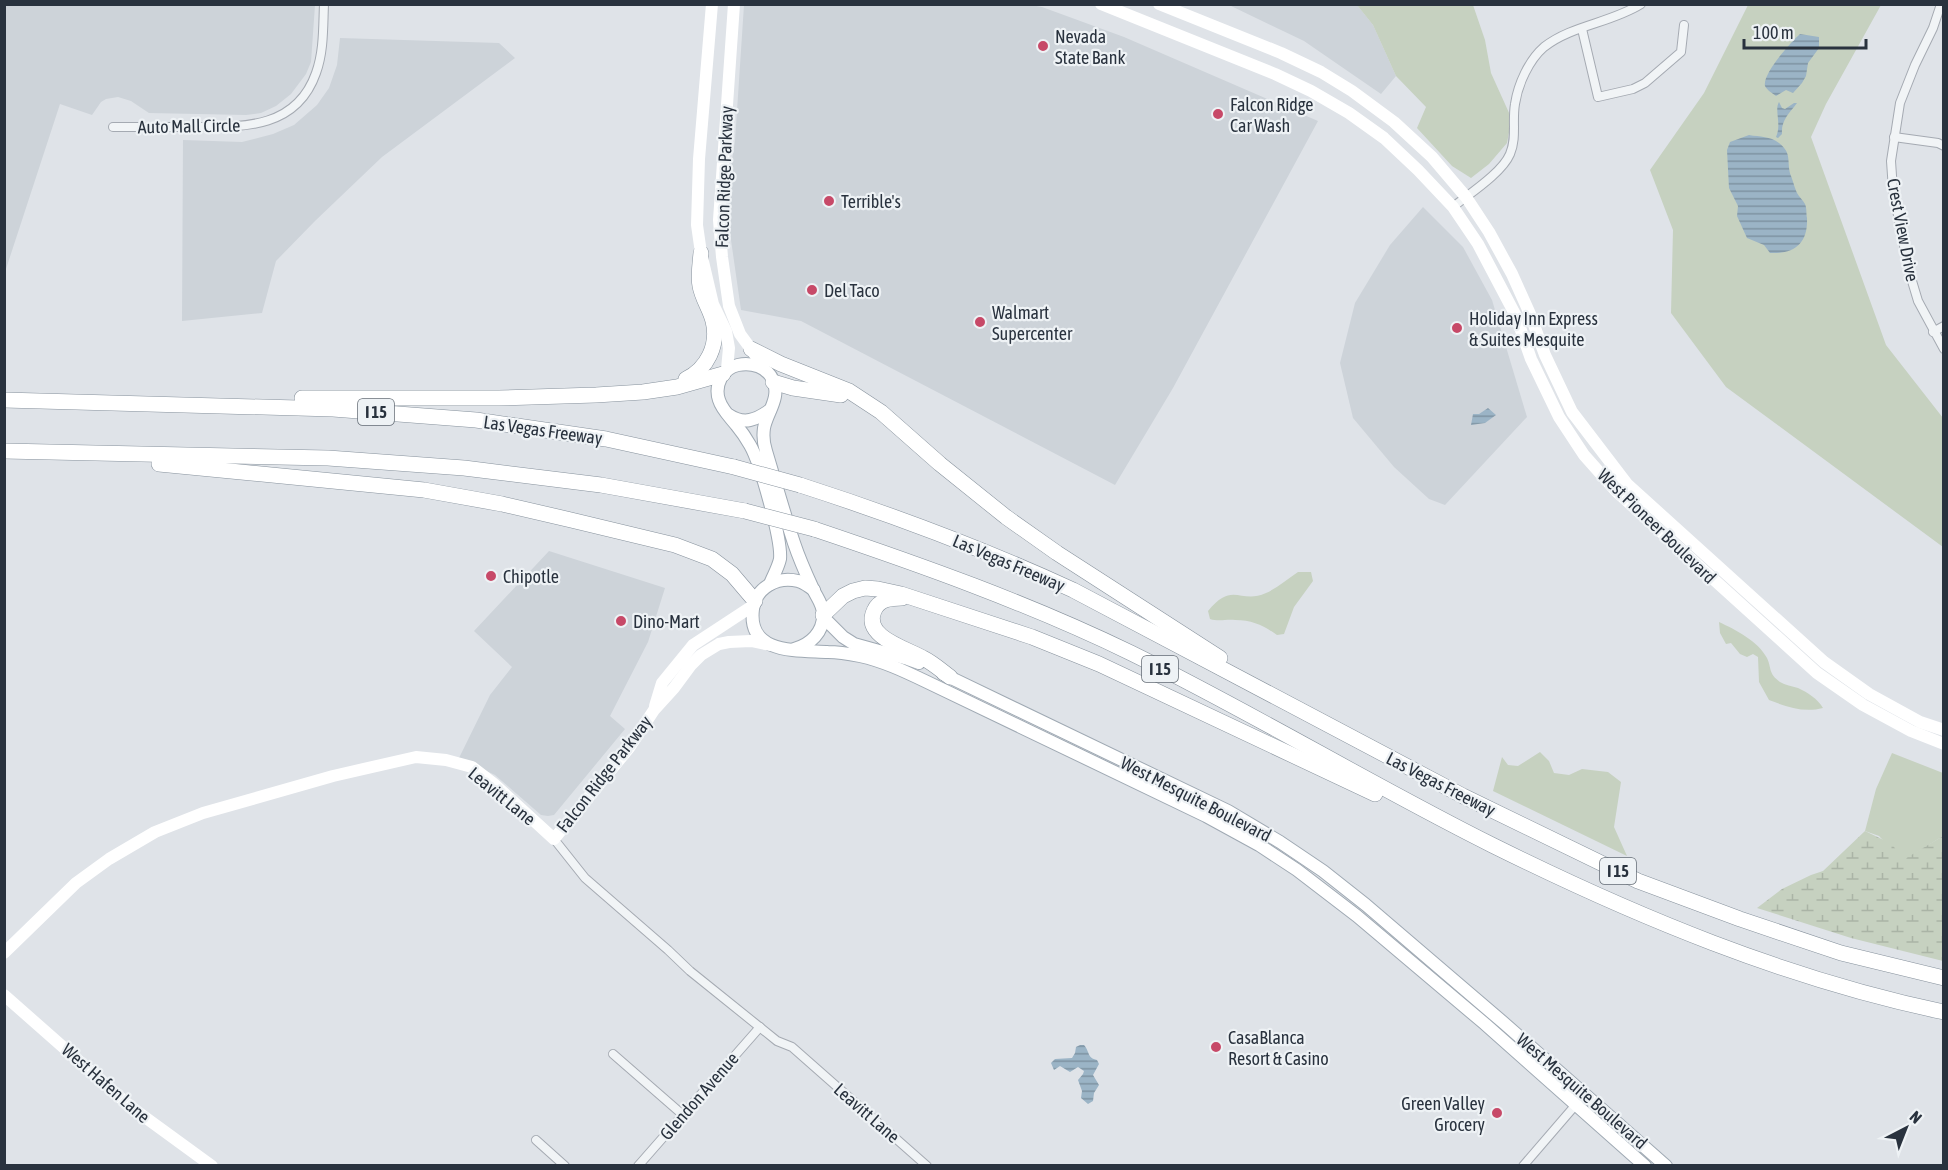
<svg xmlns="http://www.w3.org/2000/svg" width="1948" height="1170" viewBox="0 0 1948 1170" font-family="'Asap Condensed',sans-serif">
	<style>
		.built { fill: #cdd3d9 }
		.grass { fill: #c6d1c0 }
		.wetland { fill: url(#wetland-marsh) }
		.water { fill: url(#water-rules) }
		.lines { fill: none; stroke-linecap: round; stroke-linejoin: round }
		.minor-casing { stroke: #a5aab2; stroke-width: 10 }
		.primary-casing { stroke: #9fa9b3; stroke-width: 14 }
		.motorway-casing { stroke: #87929d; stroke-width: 16 }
		.minor { stroke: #f1f4f6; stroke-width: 8 }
		.secondary { stroke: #fff; stroke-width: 12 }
		.primary { stroke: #fff; stroke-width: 12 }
		.motorway { stroke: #fff; stroke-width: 15 }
		.motorway-bridge-casing { stroke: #87929d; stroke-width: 16; stroke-linecap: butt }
		.motorway-bridge { stroke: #fff; stroke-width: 15 }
		.poi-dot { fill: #c74968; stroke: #eef2f5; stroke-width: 2 }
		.labels { text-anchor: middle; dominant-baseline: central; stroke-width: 4.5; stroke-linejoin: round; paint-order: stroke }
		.shield { fill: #eef2f5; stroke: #646c75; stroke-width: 1.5 }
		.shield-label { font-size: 16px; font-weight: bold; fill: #29323e }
		.poi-label { font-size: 18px; fill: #29323e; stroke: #eef2f5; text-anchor: start }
		.street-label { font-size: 18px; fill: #29323e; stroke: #eef2f5 }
	</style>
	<defs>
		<pattern id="wetland-marsh" width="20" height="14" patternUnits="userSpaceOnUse" patternTransform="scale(1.5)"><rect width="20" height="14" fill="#c6d1c0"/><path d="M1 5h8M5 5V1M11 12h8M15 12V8" fill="none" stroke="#aab4a6"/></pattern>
		<pattern id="water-rules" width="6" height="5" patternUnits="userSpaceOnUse" patternTransform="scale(1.5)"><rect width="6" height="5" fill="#9bb4c6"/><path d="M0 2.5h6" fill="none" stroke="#7e93a2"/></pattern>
	</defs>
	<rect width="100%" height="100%" fill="#dfe3e8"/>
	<g class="built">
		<polygon points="1025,4 1042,7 1124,37 1318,121 1173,388 1115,485 801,321 741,310 730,233 728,185 735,141 744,5"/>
		<polygon points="4,5 315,5 311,62 306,74 291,94 276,106 261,113 246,115 149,113 131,101 118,97 106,99 101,102 92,115 60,104 5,272"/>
		<polygon points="1229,5 1357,5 1373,25 1396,76 1381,94 1304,41"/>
		<polygon points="340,38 499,43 515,58 382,157 315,221 276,261 262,313 182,321 183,140 242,142 273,134 294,125 317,105 329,88 337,65"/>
		<polygon points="1423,207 1463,247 1492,300 1527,417 1445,505 1429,499 1394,467 1353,418 1340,363 1355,303 1390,245"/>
		<polygon points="549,551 665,588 648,642 610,716 625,729 554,815 548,816 541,815 495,775 459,758 490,695 512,667 474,631"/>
	</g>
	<g class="grass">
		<polygon points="1357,5 1473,5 1485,40 1491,73 1510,115 1510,127 1507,143 1489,164 1471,178 1452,166 1417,128 1426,107 1396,76 1373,25"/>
		<polygon points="1748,5 1881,5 1826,104 1811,137 1886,345 1943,418 1943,547 1726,387 1671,313 1673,230 1650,170 1704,93"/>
		<path d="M1298 572H1311L1313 581 1294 607 1284 634 1277 635C1264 626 1253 620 1235 620 1226 619 1219 622 1210 619L1208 611C1233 580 1240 605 1266 593 1277 588 1288 579 1298 572Z"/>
		<path d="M1719 622C1736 630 1758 641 1767 658 1772 669 1768 673 1780 682 1785 685 1792 686 1798 688 1807 692 1818 699 1823 708 1804 713 1787 707 1769 700L1759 682 1758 657 1753 654 1747 657 1740 654 1731 643 1726 644 1720 633Z"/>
		<polygon points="1540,752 1549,761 1554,773 1569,775 1582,769 1608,772 1621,782 1614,827 1627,856 1493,791 1502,757 1508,765 1518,766"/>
		<polygon points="1892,753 1943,773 1943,836 1903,861 1879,836 1865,831 1876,789"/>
	</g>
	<polygon class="wetland" points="1865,831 1892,844 1903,860 1943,836 1943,961 1851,938 1757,908 1782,889 1811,875 1823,871"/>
	<g class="water">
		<path d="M1800 34 1819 37V48L1808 63 1806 76 1802 83 1793 93 1786 90 1776 96C1772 93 1767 90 1765 86 1762 74 1792 41 1800 34Z"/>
		<path d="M1779 102 1782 108 1785 109 1794 103H1797C1789 114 1781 120 1782 134L1778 138 1776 137C1782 124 1774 110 1779 102Z"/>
		<path d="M1749 135C1760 137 1770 136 1779 143 1793 154 1786 162 1791 176 1793 181 1795 189 1797 193 1799 197 1803 200 1805 204 1807 209 1806 213 1807 218 1808 243 1795 254 1770 253L1764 245 1747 238 1737 216 1738 206 1729 188 1727 150 1730 142Z"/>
		<polygon points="1488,408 1496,415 1485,423 1471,425 1473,414 1479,414"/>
		<path d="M1080 1045H1084C1090 1052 1087 1058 1097 1060L1099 1064 1093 1075 1099 1085 1094 1093 1093 1101 1088 1104 1081 1098 1082 1091 1078 1080 1083 1074 1084 1071 1078 1067 1070 1072 1060 1066 1054 1070 1051 1063 1055 1059 1072 1058 1075 1053 1076 1047Z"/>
	</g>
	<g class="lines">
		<g class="minor-casing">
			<g id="minor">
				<polyline points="1941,4 1933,28 1915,65 1900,103 1891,161 1893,190 1909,271 1918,301 1944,349"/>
				<polyline points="1582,29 1598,97 1633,89 1645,83 1681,52 1684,25"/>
				<path d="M113 127C139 127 165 127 191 127 241 127 296 130 316 73 324 51 323 27 324 4"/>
				<polyline points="1894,137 1938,143 1944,146"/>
				<path d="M1453 207C1469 194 1502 173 1510 154 1517 138 1512 121 1515 104 1518 84 1529 60 1544 47 1572 25 1611 23 1641 4"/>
				<polyline points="1933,332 1944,326"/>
				<polyline points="554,839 585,878 668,950 690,971 777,1041 792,1047 927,1166"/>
				<polyline points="613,1054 683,1115"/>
				<polyline points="536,1140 565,1166"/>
				<polyline points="638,1166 760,1027"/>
				<polyline points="1523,1166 1585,1094"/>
			</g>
		</g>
		<g class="primary-casing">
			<g id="primary">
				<path d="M729 415C744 425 756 420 770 410"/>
				<path d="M770 584C773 576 778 568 780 559 782 540 760 462 750 445 746 438 742 432 737 426 731 418 722 410 719 400 714 385 723 368 738 365 752 362 767 367 773 380 781 398 767 412 764 428 763 435 764 445 766 451 775 481 784 513 794 543 799 558 806 574 813 589 817 598 823 604 823 614 824 632 810 645 794 649"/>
				<path d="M814 590C809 587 804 582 798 581 778 576 756 587 753 609 747 655 798 650 828 652 839 652 850 654 860 656 883 661 904 671 925 681L1206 816 1259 845 1297 870 1357 916 1485 1024 1645 1166"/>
				<polyline points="823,617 843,637 854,644 908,659 919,663"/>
				<polyline points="943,674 1228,811 1280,842 1323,871 1366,905 1505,1024 1666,1166"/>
			</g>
		</g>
		<g class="motorway-casing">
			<g id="motorway">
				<polyline points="751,349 781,364 849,391 881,412 940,464 1006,517 1057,553 1220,658"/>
				<path d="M686 379C707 369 719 345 713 321 710 309 702 298 700 286 698 276 700 264 701 253"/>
				<polyline points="773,382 793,388 841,395"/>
				<polyline points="302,398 499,398 596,395 643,392 677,387 723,374"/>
				<polyline points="4,400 333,409 476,420 606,439 734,467"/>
				<polyline points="4,451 328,458 464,468 601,485 745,511"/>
				<polyline points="159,464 424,490 502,504 571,520 675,545 712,559 732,574 755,601"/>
				<path d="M800 485C893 515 984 549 1073 590L1463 796 1638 881 1740 919 1841 953 1944 978"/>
				<path d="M814 529C921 565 1028 603 1131 653 1253 713 1370 784 1492 845 1635 916 1786 979 1944 1012"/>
				<path d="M902 598C891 598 879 599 874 611 862 637 908 649 923 658 933 663 942 671 950 677"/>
				<polyline points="823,615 843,596 853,591 865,588 878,589 901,594 1032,637 1099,664 1375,794"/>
			</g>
		</g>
		<use href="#minor" class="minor"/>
		<g class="secondary">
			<polyline points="712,4 699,159 697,225 701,253 713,304 726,331 729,348 727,369"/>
			<polyline points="734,4 719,220 722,257 729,306 740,334 756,356"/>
			<polyline points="1101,4 1275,74 1311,91 1349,113 1384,138 1418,170 1453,207 1478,244 1516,316 1531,359 1559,417 1584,455 1616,491 1817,673 1863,705 1911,731 1944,744"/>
			<polyline points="1159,4 1281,53 1321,72 1352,91 1394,122 1432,157 1466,197 1489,232 1512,274 1530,314 1545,355 1572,412 1627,484 1824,662 1869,694 1920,722 1944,730"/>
			<polyline points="655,706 662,683 693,645 754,605"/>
			<polyline points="4,953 76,883 109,859 155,832 203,813 333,776 416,757 446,760 472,767 494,784 554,839 629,748 654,710 674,688 691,665 701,655 719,644 729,642 751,641 770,645"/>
			<polyline points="4,995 131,1107 212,1166"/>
		</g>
		<use href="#primary" class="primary"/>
		<use href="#motorway" class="motorway"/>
		<g class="motorway-bridge-casing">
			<g id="motorway-bridge">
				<polyline points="734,467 800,485"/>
				<polyline points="745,511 814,529"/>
			</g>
		</g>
		<use href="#motorway-bridge" class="motorway-bridge"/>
	</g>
	<g class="poi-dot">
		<circle cx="1043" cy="46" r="6"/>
		<circle cx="1218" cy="114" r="6"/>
		<circle cx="829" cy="201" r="6"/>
		<circle cx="812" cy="290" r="6"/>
		<circle cx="980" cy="322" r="6"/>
		<circle cx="1457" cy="328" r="6"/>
		<circle cx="491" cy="576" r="6"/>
		<circle cx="621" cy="621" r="6"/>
		<circle cx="1216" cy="1047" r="6"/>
		<circle cx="1497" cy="1113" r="6"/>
	</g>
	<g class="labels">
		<g class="shield">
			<rect x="358" y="399" width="36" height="26" rx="4.5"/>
			<rect x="1142" y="656" width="36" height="26" rx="4.5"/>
			<rect x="1600" y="858" width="36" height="26" rx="4.5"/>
		</g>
		<g class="shield-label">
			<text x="376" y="412">I 15</text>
			<text x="1160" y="669">I 15</text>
			<text x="1618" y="871">I 15</text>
		</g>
		<g class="poi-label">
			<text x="1055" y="36">Nevada<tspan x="1055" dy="21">State Bank</tspan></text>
			<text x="1230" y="104">Falcon Ridge<tspan x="1230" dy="21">Car Wash</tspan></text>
			<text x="841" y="201">Terrible's</text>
			<text x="824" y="290">Del Taco</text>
			<text x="992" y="312">Walmart<tspan x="992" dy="21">Supercenter</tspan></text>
			<text x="1469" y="318">Holiday Inn Express<tspan x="1469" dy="21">&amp; Suites Mesquite</tspan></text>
			<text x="503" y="576">Chipotle</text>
			<text x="633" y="621">Dino-Mart</text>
			<text x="1228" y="1037">CasaBlanca<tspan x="1228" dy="21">Resort &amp; Casino</tspan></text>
			<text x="1485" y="1103" text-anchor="end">Green Valley<tspan x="1485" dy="21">Grocery</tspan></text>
		</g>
		<g class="street-label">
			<text transform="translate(189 126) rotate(-1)">Auto Mall Circle</text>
			<text transform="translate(724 177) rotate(-88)">Falcon Ridge Parkway</text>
			<text transform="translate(1903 230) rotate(79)">Crest View Drive</text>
			<text transform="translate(543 430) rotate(8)">Las Vegas Freeway</text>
			<text transform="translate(1657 526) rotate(44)">West Pioneer Boulevard</text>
			<text transform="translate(1009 563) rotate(23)">Las Vegas Freeway</text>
			<text transform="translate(604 774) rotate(-52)">Falcon Ridge Parkway</text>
			<text transform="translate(1441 784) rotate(27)">Las Vegas Freeway</text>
			<text transform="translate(502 796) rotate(39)">Leavitt Lane</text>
			<text transform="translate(1196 799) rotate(27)">West Mesquite Boulevard</text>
			<text transform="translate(106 1083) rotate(41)">West Hafen Lane</text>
			<text transform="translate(1582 1091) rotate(41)">West Mesquite Boulevard</text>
			<text transform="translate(699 1096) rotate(-49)">Glendon Avenue</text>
			<text transform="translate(867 1113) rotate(41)">Leavitt Lane</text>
		</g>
	</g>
	<rect width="1948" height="1170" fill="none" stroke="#29323e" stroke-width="12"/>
	<g transform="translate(1906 1128) rotate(42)" stroke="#eef2f5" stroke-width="4.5" paint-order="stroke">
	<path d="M0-4.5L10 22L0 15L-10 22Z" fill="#29323e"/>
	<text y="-9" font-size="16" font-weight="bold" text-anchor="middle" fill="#29323e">N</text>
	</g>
	<path d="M1744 39v9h122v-9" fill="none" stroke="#29323e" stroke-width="3"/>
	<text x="1753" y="39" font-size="18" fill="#29323e" stroke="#eef2f5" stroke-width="4.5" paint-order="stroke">100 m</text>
</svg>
